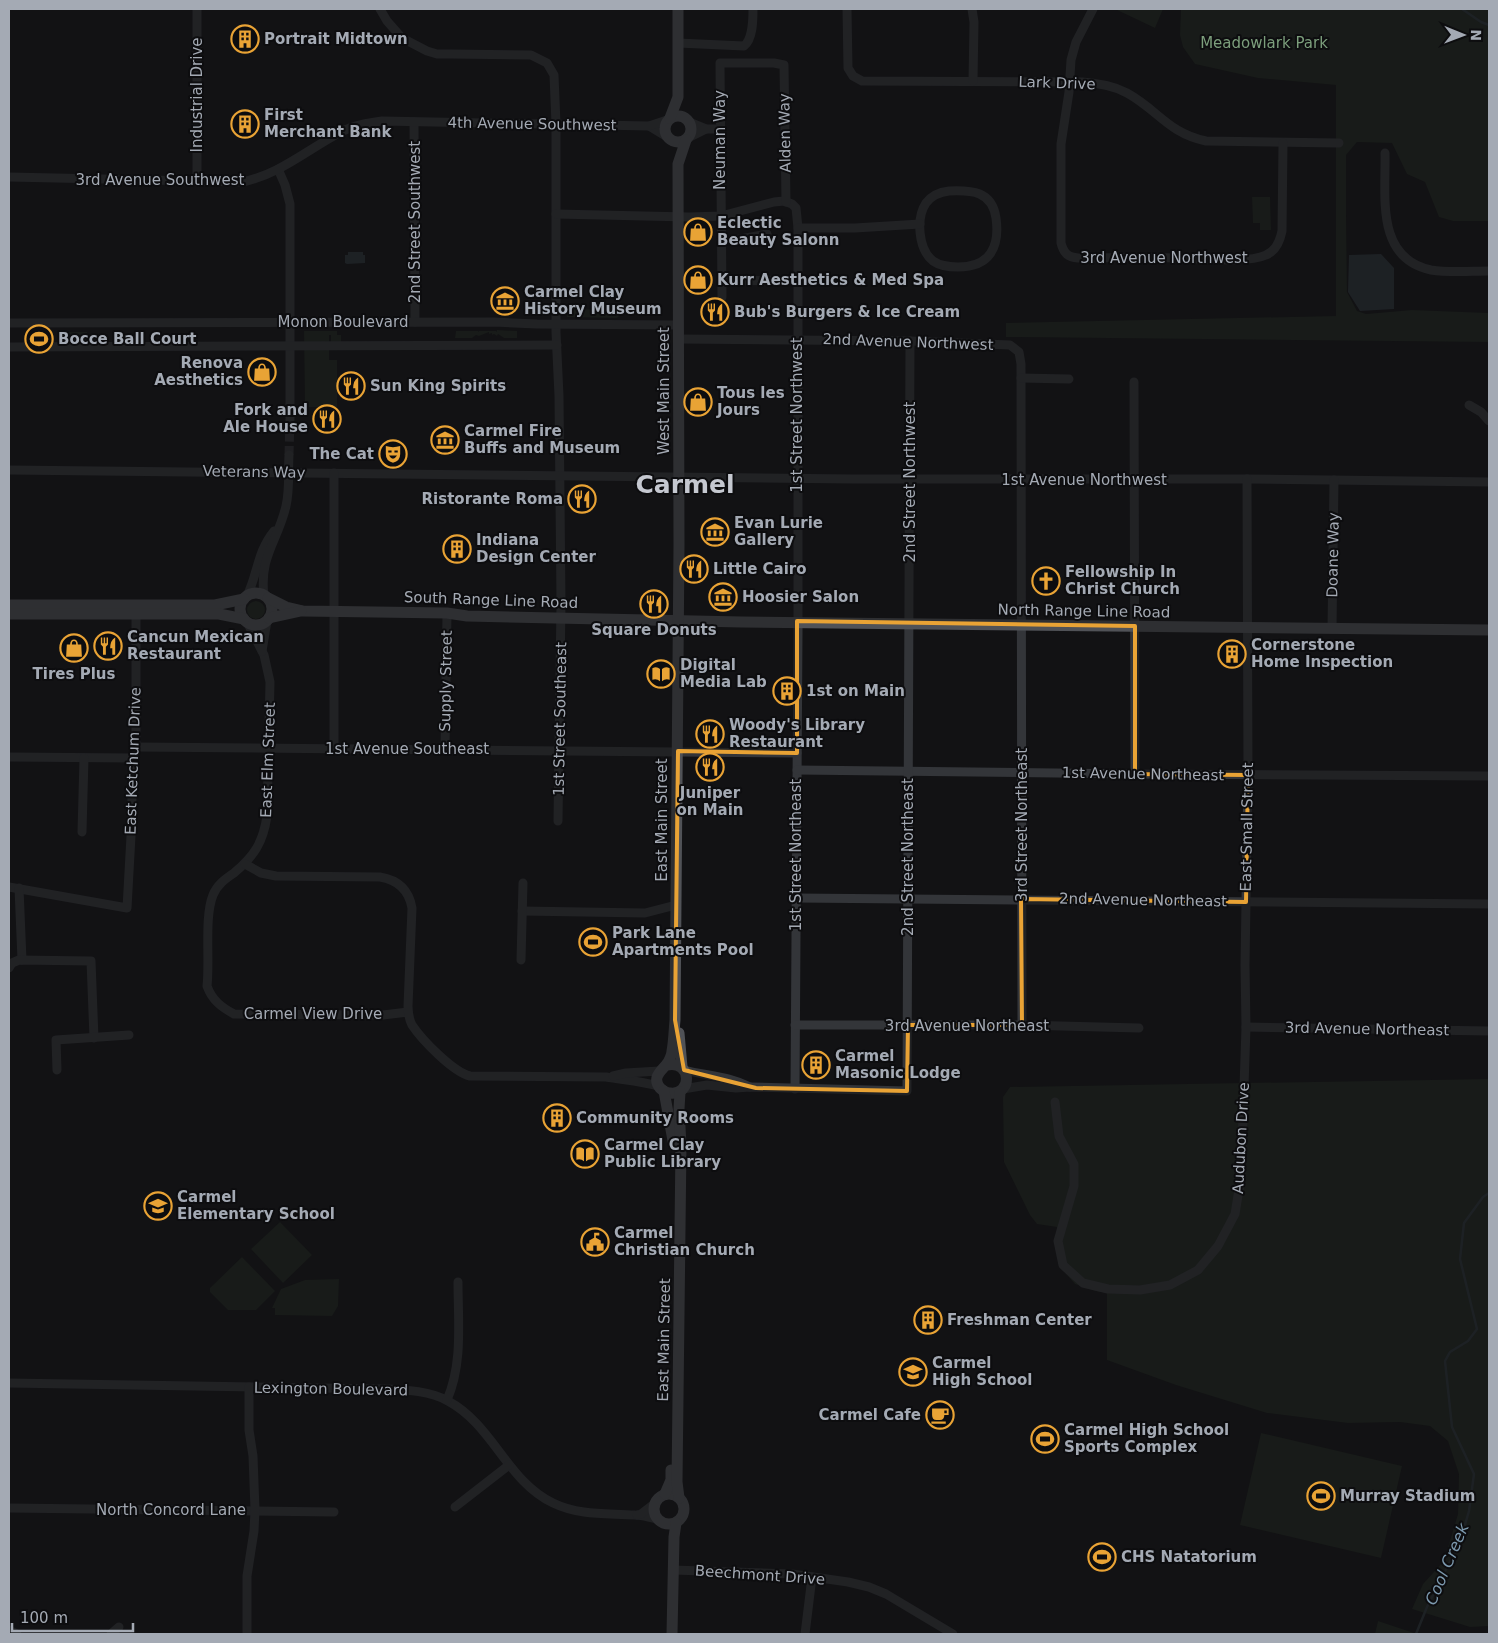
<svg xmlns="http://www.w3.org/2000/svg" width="1498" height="1643" viewBox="0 0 1498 1643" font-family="'DejaVu Sans',sans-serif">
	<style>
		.green { fill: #1f261f }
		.water { fill: #2b3339 }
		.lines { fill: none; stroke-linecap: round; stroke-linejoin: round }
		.stream { stroke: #2b3339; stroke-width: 2.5 }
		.minor-tunnel { stroke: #2f3034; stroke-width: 9; stroke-dasharray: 9 4.5; stroke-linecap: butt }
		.minor { stroke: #333539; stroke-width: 9 }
		.major { stroke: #505257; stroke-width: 11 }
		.marked { fill: none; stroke: #e9a335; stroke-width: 4; stroke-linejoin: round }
		.labels { text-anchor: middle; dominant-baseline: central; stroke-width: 4; stroke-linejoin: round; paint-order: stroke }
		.poi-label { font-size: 15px; font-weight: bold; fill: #a4aab4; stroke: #0d0d0f; text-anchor: start }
		.park-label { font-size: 15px; fill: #7c9e7c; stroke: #0d0d0f }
		.street-label { font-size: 15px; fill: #a4aab4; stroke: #0d0d0f }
		.water-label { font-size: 16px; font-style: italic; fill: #7c99ae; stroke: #0d0d0f }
		.town-label { font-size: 25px; font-weight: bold; fill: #c5c8d0; stroke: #0d0d0f }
	</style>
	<rect width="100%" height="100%" fill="#121214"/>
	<g class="green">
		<polygon points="1115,9 1163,9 1155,28"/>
		<polygon points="1181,9 1489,9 1489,221 1453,221 1439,217 1425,182 1407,174 1392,143 1357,142 1346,155 1346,215 1347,292 1357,311 1366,314 1412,310 1489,313 1489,342 1006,337 1006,323 1336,316 1336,85 1258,78 1195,64 1183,47 1180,35"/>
		<polygon points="1252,197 1270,197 1271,230 1260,230 1260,223 1253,223"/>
		<polygon points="567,309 619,310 619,316 617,318 567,317"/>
		<polygon points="497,330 517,331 517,338 504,338 498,334 497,336 494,334 492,335 492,333 489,334 489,332 479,336 476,335 472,338 455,338 456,331 478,331 479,332 479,331 496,331 497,332"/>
		<polygon points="304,331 337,331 337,335 341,335 341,342 331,342 331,335 329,335 329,360 337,360 337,407 305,407"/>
		<polygon points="62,332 87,332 87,339 83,343 76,342 67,344 62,339"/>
		<circle cx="256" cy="610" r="9"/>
		<polygon points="1489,1079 1489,1626 1470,1627 1412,1609 1423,1584 1444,1561 1458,1514 1459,1474 1448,1441 1430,1426 1400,1422 1348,1423 1267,1413 1176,1385 1107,1360 1107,1293 1096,1291 1075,1284 1061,1268 1055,1247 1057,1227 1037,1224 1030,1215 1004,1162 1003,1097 1010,1087"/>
		<polygon points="280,1222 312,1255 283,1283 251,1249"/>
		<polygon points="242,1257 275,1291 256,1310 228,1310 210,1292 210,1288"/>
		<polygon points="339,1279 338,1306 332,1316 275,1315 275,1308 272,1308 281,1289 305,1280"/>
		<polygon points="1261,1433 1402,1466 1381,1558 1240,1525"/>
		<polygon points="1378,1621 1417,1634 1375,1634"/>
	</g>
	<g class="water">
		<polygon points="348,252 363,252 363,255 365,255 365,263 347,264 345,263 345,255 348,255"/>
		<polygon points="1381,254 1394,268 1394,309 1360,311 1348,292 1349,255"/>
	</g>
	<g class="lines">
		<g class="stream">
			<polyline points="1462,9 1481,22 1489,25"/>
			<polyline points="1416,1634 1427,1607 1460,1542 1469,1511 1474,1474 1452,1427 1445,1361 1450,1352 1468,1341 1477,1329 1460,1259 1464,1223 1483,1197 1489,1193"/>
		</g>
		<polyline class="minor-tunnel" points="289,455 290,418"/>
		<g class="minor">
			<polyline points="197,9 197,182"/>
			<polyline points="380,9 387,21 402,38 427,51 437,54 451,54 531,55 547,63 554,75 556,124 556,332 559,396 561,603 558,821"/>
			<path d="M847 9 848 68 853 76 862 81 1082 82C1098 84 1112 85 1127 93 1158 110 1168 133 1206 141L1339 143"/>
			<polyline points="972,9 974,22 973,81"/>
			<path d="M1093 9 1076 42 1071 60 1069 92 1061 144V243C1064 254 1068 257 1078 258 1110 258 1142 257 1174 258 1196 258 1247 264 1266 255 1276 251 1280 241 1282 231L1283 143"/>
			<path d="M678 43 744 46C753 39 753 20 753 9"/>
			<polyline points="414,122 415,322"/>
			<polyline points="689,122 706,129 720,129"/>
			<polyline points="649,126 667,137"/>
			<polyline points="688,138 706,129"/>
			<path d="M1385 153C1386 196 1375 258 1431 270 1450 273 1471 271 1489 271"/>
			<polyline points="278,169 285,185 290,204 290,418"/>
			<path d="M9 177 242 182C279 175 308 149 341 132 354 125 368 123 382 121L649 126 667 120"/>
			<path d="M949 191C972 190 992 191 996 218 1000 247 990 267 958 267 950 267 940 266 933 261 918 249 916 218 926 203 932 195 940 192 949 191Z"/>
			<polyline points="556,214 689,217 721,216 774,202 784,201 792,204 796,208 798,228 798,633 795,1089"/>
			<polyline points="798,228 855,228 920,224"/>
			<polyline points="721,240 735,240 767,234"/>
			<polyline points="722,281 797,280"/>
			<polyline points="722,297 720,63 774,63 784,65 786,202"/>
			<polyline points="9,323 494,322 537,324 678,325"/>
			<polyline points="678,339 910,341 1010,345 1019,352 1021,364 1022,1025"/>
			<polyline points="9,347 557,345"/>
			<polyline points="1021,378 1069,379"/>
			<polyline points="1134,382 1135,774"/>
			<polyline points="1469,405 1481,412 1489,421"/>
			<polyline points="9,470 853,479 1247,479 1489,482"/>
			<path d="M247 596C258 573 257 552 274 531"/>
			<path d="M264 596C259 556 278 541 286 506 290 489 288 472 289 455"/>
			<path d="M247 622 264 655 270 682 267 816C263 843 254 856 234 873 225 879 217 885 213 895 204 917 210 961 207 986 212 1000 221 1007 234 1014L383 1015 408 1012"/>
			<polyline points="1332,629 1334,480"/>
			<polyline points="262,651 267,621"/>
			<polyline points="136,747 797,753"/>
			<polyline points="334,749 334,473"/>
			<polyline points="445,749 447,613"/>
			<polyline points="9,757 133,758"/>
			<polyline points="797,770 1135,774 1489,776"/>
			<polyline points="82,832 84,758"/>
			<path d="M245 864 261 873 276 876 380 877C398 880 409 890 412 908L408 1006C408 1012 409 1019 412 1025 422 1040 453 1072 470 1076L606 1077C624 1080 641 1081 658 1086"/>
			<polyline points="9,887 127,908 131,836 133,758 136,747 136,614"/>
			<polyline points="19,888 22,960"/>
			<polyline points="796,898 1489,904"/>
			<polyline points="522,911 645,913 676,905"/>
			<polyline points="521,960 523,883"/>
			<polyline points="9,968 12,963 19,960 91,961 94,1038"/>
			<polyline points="795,1025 1022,1025 1139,1028"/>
			<polyline points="1246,1027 1489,1031"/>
			<polyline points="57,1070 56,1040 129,1035"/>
			<path d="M684 1070C707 1076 729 1076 750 1087"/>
			<polyline points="613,1076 626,1073 659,1071"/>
			<polyline points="683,1089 707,1085 736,1088 750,1087 907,1091 910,341"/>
			<polyline points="1055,1102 1059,1136 1074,1164 1074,1186 1058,1241 1063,1265 1083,1283 1108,1289 1140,1290 1170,1285 1198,1270 1218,1246 1235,1214 1241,1177 1246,1027 1245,965 1248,775 1247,479"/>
			<path d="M9 1383 386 1389C407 1390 430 1391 448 1401 493 1425 507 1481 553 1503 580 1516 607 1513 635 1515 643 1515 650 1518 658 1519"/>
			<path d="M447 1400C463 1363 458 1322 458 1282"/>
			<polyline points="455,1507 509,1465"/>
			<polyline points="9,1508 334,1512"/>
			<polyline points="637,1515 641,1514 654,1504"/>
			<polyline points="673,1570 792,1574 848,1582 869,1587 886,1594 953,1634"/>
			<polyline points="9,1630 17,1634"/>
			<polyline points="111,1634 119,1627"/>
			<polyline points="247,1634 247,1576 254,1531 255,1510 253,1456 249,1430 249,1387"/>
			<polyline points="805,1634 812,1577"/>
		</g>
		<g class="major">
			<circle cx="678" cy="129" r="13"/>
			<polyline points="670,118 678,97 678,9"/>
			<circle cx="256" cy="609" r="16"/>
			<polyline points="268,598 286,607 303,611 447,613 467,616 742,622 1489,630"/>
			<polyline points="9,605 215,605 244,599"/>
			<polyline points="9,614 219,614 244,619"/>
			<polyline points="269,618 301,611"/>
			<polyline points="679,1033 682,1067"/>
			<path d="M667 1065C693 1060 692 1096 670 1093 666 1093 663 1091 660 1088 652 1078 660 1072 666 1065 669 1062 672 1054 672 1051 674 1041 674 1030 675 1020L679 545 678 164 686 140"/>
			<polyline points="664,1091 674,1146"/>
			<circle cx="669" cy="1509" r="15"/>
			<polyline points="665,1494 671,1480 671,1470"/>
			<polyline points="679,1498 677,1482 681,1145 679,1109 680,1092"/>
			<polyline points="672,1634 674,1537 676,1523"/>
		</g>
	</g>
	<path d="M0 0H1498V1643H0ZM797 621 1135 626V774L1248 775 1246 902 1021 899 1022 1025H908L907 1091 756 1088 684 1070 675 1020 678 751 797 753Z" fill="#121214" fill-opacity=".55" fill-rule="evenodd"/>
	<path class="marked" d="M797 621 1135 626V774L1248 775 1246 902 1021 899 1022 1025H908L907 1091 756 1088 684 1070 675 1020 678 751 797 753Z"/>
	<defs>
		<g id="building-ring" transform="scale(1.4375)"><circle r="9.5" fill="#0d0d0f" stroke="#e9a335" stroke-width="1.5"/><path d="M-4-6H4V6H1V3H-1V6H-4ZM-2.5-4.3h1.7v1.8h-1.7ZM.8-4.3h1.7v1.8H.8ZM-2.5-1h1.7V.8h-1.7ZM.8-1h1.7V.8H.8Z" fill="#e9a335"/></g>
		<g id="shop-ring" transform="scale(1.4375)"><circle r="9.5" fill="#0d0d0f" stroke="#e9a335" stroke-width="1.5"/><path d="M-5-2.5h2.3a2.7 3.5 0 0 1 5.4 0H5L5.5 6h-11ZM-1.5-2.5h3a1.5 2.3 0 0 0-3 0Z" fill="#e9a335"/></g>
		<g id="museum-ring" transform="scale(1.4375)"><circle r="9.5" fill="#0d0d0f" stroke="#e9a335" stroke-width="1.5"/><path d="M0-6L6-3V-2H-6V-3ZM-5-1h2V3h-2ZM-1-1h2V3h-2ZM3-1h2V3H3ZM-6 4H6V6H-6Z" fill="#e9a335"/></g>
		<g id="restaurant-ring" transform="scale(1.4375)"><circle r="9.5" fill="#0d0d0f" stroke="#e9a335" stroke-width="1.5"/><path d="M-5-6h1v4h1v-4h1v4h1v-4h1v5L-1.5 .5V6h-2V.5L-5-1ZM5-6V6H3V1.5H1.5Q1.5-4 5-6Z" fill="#e9a335"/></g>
		<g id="stadium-ring" transform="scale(1.4375)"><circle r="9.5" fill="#0d0d0f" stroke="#e9a335" stroke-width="1.5"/><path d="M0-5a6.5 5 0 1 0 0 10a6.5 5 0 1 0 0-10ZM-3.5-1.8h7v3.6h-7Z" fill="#e9a335"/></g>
		<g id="theatre-ring" transform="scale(1.4375)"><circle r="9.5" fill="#0d0d0f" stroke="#e9a335" stroke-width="1.5"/><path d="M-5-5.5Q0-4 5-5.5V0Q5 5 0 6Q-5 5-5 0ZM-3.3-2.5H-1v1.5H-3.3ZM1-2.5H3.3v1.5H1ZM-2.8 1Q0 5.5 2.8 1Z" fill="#e9a335"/></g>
		<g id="church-ring" transform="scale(1.4375)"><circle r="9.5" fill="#0d0d0f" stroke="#e9a335" stroke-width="1.5"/><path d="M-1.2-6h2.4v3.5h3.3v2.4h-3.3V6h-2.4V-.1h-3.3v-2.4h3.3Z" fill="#e9a335"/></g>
		<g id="library-ring" transform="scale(1.4375)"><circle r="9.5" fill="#0d0d0f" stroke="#e9a335" stroke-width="1.5"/><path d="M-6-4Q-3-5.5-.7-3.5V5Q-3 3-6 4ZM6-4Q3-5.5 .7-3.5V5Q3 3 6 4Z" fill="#e9a335"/></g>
		<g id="school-ring" transform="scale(1.4375)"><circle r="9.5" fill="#0d0d0f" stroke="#e9a335" stroke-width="1.5"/><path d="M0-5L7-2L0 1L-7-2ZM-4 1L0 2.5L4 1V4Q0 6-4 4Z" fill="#e9a335"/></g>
		<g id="civic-ring" transform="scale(1.4375)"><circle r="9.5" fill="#0d0d0f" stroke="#e9a335" stroke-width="1.5"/><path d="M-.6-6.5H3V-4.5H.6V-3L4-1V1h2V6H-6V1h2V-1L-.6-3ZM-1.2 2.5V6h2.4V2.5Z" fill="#e9a335"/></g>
		<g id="cafe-ring" transform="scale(1.4375)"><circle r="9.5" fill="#0d0d0f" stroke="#e9a335" stroke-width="1.5"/><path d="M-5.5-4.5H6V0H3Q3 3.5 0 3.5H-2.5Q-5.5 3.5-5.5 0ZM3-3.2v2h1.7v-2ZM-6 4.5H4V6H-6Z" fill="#e9a335"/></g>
	</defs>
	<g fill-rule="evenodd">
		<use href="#building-ring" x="245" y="39"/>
		<use href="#building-ring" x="245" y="124"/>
		<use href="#shop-ring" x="698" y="232"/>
		<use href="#shop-ring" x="698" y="280"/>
		<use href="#museum-ring" x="505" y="301"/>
		<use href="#restaurant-ring" x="715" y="312"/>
		<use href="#stadium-ring" x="39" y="339"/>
		<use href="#shop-ring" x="262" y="372"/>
		<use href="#restaurant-ring" x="351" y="386"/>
		<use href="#shop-ring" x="698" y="402"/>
		<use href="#restaurant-ring" x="327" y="419"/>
		<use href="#museum-ring" x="445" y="440"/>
		<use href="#theatre-ring" x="393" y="454"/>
		<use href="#restaurant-ring" x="582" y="499"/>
		<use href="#museum-ring" x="715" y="532"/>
		<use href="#building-ring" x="457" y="549"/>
		<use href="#restaurant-ring" x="694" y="569"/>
		<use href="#church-ring" x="1046" y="581"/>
		<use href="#museum-ring" x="723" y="597"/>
		<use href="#restaurant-ring" x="654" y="604"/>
		<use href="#restaurant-ring" x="108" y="646"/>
		<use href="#shop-ring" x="74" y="648"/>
		<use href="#building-ring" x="1232" y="654"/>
		<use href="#library-ring" x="661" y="674"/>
		<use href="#building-ring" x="787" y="691"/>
		<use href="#restaurant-ring" x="710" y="734"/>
		<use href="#restaurant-ring" x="710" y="767"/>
		<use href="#stadium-ring" x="593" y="942"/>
		<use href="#building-ring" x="816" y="1065"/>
		<use href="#building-ring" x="557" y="1118"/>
		<use href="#library-ring" x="585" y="1154"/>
		<use href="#school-ring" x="158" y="1206"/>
		<use href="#civic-ring" x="595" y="1242"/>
		<use href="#building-ring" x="928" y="1320"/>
		<use href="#school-ring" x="913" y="1372"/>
		<use href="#cafe-ring" x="940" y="1415"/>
		<use href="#stadium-ring" x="1045" y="1439"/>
		<use href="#stadium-ring" x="1321" y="1496"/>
		<use href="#stadium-ring" x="1102" y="1557"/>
	</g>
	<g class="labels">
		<g class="poi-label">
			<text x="264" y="39">Portrait Midtown</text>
			<text x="264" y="115">First<tspan x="264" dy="17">Merchant Bank</tspan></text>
			<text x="717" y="223">Eclectic<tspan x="717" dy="17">Beauty Salonn</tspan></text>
			<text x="717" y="280">Kurr Aesthetics &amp; Med Spa</text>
			<text x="524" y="292">Carmel Clay<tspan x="524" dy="17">History Museum</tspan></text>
			<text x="734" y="312">Bub's Burgers &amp; Ice Cream</text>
			<text x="58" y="339">Bocce Ball Court</text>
			<text x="243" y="363" text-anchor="end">Renova<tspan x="243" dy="17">Aesthetics</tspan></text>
			<text x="370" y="386">Sun King Spirits</text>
			<text x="717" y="393">Tous les<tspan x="717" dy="17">Jours</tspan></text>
			<text x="308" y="410" text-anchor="end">Fork and<tspan x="308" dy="17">Ale House</tspan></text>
			<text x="464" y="431">Carmel Fire<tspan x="464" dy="17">Buffs and Museum</tspan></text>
			<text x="374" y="454" text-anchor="end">The Cat</text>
			<text x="563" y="499" text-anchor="end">Ristorante Roma</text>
			<text x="734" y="523">Evan Lurie<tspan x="734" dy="17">Gallery</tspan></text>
			<text x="476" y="540">Indiana<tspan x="476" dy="17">Design Center</tspan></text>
			<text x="713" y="569">Little Cairo</text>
			<text x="1065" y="572">Fellowship In<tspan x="1065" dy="17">Christ Church</tspan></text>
			<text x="742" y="597">Hoosier Salon</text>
			<text x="654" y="630" text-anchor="middle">Square Donuts</text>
			<text x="127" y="637">Cancun Mexican<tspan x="127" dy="17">Restaurant</tspan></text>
			<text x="1251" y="645">Cornerstone<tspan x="1251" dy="17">Home Inspection</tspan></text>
			<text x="680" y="665">Digital<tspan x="680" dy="17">Media Lab</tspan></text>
			<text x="74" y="674" text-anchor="middle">Tires Plus</text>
			<text x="806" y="691">1st on Main</text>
			<text x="729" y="725">Woody's Library<tspan x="729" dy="17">Restaurant</tspan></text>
			<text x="710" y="793" text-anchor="middle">Juniper<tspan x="710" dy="17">on Main</tspan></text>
			<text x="612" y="933">Park Lane<tspan x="612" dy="17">Apartments Pool</tspan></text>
			<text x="835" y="1056">Carmel<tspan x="835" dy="17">Masonic Lodge</tspan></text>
			<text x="576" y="1118">Community Rooms</text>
			<text x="604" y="1145">Carmel Clay<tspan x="604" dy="17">Public Library</tspan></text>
			<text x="177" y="1197">Carmel<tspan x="177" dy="17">Elementary School</tspan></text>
			<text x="614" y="1233">Carmel<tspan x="614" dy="17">Christian Church</tspan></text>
			<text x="947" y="1320">Freshman Center</text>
			<text x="932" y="1363">Carmel<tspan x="932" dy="17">High School</tspan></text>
			<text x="921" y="1415" text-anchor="end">Carmel Cafe</text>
			<text x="1064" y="1430">Carmel High School<tspan x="1064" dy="17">Sports Complex</tspan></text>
			<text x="1340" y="1496">Murray Stadium</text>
			<text x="1121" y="1557">CHS Natatorium</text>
		</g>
		<g class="park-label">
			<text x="1264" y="43">Meadowlark Park</text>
		</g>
		<g class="street-label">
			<text transform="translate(1057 83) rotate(2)">Lark Drive</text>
			<text transform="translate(197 95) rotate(-90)">Industrial Drive</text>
			<text transform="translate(532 124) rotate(1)">4th Avenue Southwest</text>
			<text transform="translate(785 133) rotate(-91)">Alden Way</text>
			<text transform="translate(720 140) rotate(-90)">Neuman Way</text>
			<text x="160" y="180">3rd Avenue Southwest</text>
			<text transform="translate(415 222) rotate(-90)">2nd Street Southwest</text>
			<text x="1164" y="258">3rd Avenue Northwest</text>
			<text x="343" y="322">Monon Boulevard</text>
			<text transform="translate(908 342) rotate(2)">2nd Avenue Northwest</text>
			<text transform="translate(664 391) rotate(-90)">West Main Street</text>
			<text transform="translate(797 415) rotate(-90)">1st Street Northwest</text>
			<text transform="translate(254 472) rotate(1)">Veterans Way</text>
			<text x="1084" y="480">1st Avenue Northwest</text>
			<text transform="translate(910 482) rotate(-90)">2nd Street Northwest</text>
			<text transform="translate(1333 555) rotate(-89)">Doane Way</text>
			<text transform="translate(491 600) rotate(2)">South Range Line Road</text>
			<text transform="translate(1084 611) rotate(1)">North Range Line Road</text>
			<text transform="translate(446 681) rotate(-89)">Supply Street</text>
			<text transform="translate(560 719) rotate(-89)">1st Street Southeast</text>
			<text x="407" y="749">1st Avenue Southeast</text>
			<text transform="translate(268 760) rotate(-88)">East Elm Street</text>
			<text transform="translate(133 761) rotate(-88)">East Ketchum Drive</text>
			<text transform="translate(1143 774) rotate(1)">1st Avenue Northeast</text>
			<text transform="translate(662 820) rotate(-90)">East Main Street</text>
			<text transform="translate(1022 825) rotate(-90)">3rd Street Northeast</text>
			<text transform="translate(1247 827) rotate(-89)">East Small Street</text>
			<text transform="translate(796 855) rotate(-90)">1st Street Northeast</text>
			<text transform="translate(908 857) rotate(-90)">2nd Street Northeast</text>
			<text transform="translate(1143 900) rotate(1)">2nd Avenue Northeast</text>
			<text x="313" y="1014">Carmel View Drive</text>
			<text x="967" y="1026">3rd Avenue Northeast</text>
			<text transform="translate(1367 1029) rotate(1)">3rd Avenue Northeast</text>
			<text transform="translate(1241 1138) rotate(-87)">Audubon Drive</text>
			<text transform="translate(664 1340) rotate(-89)">East Main Street</text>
			<text transform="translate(331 1389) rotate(1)">Lexington Boulevard</text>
			<text x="171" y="1510">North Concord Lane</text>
			<text transform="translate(760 1575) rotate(4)">Beechmont Drive</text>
		</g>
		<g class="water-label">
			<text transform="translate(1447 1564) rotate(-67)">Cool Creek</text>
		</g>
		<g class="town-label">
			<text x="685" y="484">Carmel</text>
		</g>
	</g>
	<rect width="1498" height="1643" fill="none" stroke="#a4aab4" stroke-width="20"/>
	<g transform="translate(1463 35) rotate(91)" stroke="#0d0d0f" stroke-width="4" paint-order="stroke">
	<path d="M0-4L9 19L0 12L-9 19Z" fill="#a4aab4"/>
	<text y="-8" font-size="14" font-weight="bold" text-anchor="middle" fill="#a4aab4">N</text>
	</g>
	<path d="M12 1623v8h121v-8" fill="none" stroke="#a4aab4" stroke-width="2.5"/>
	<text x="20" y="1623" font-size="15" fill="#a4aab4" stroke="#0d0d0f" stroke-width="4" paint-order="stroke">100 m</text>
</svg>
